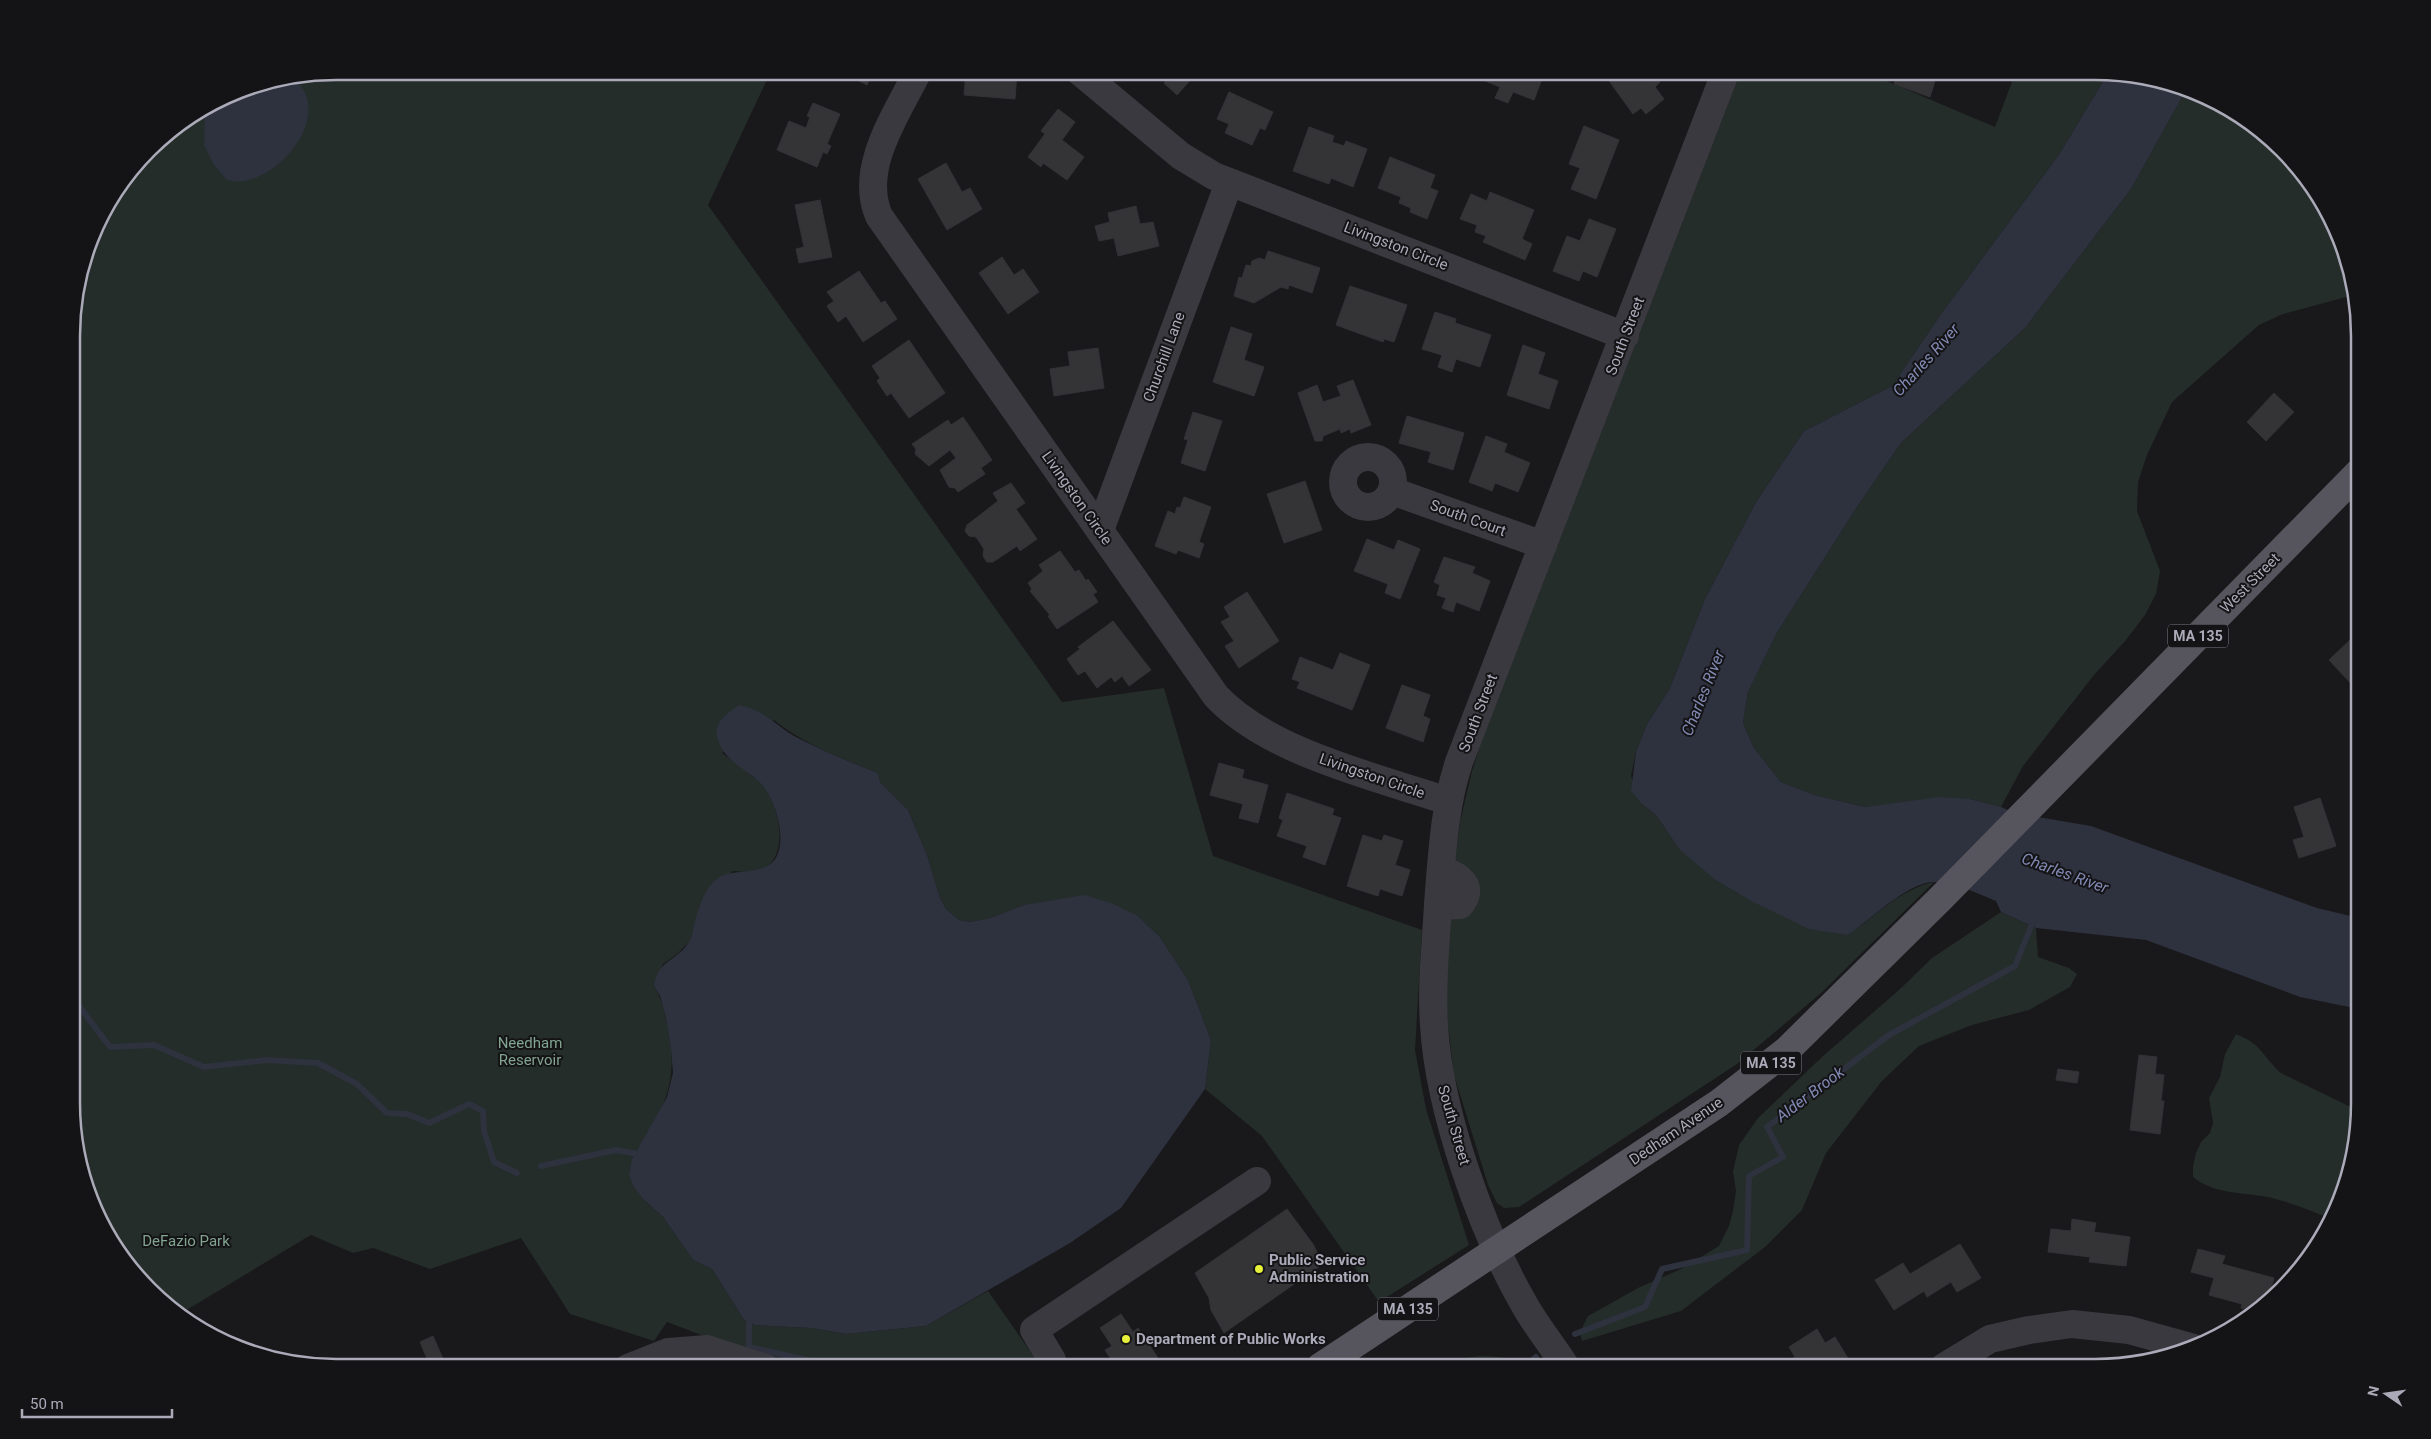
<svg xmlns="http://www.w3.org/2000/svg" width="2431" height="1439" viewBox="0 0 2431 1439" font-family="Roboto,sans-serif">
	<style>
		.green { fill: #242d29 }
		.water { fill: #2e313e }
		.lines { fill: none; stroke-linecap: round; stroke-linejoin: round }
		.stream { stroke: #2e313e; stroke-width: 6 }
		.building { fill: #343336; stroke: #333236 }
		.minor { stroke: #3a393f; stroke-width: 28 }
		.major { stroke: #56555e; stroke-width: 28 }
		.poi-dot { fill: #e7f03a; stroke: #141315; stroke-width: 2 }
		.labels { text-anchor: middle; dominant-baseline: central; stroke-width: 4; stroke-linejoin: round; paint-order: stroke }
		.shield { fill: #141315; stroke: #7e7d88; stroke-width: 1 }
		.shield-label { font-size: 14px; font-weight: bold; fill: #abaab9 }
		.street-label { font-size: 15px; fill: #abaab9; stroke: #141315 }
		.park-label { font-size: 15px; fill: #82a491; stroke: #141315 }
		.poi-label { font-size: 15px; font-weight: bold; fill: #abaab9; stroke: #141315; text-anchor: start }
		.water-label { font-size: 16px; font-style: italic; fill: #828ab4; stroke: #141315 }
		.rim { fill: none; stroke: #abaab9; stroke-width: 2.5 }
	</style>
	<rect width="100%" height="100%" fill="#19181a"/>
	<g class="green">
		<path d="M336 71H771L708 205 1062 702 1164 688 1213 856 1422 930 1415 1050 1426 1109 1469 1245 1379 1302 1262 1136 1205 1089 1211 1040 1188 980 1160 937 1138 916 1024 905 990 918 970 922 959 920 946 909 940 898 927 855 908 810 880 782 878 773C841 758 805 745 774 720L722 753C735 763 751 773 762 785 778 802 788 846 770 864 760 873 745 872 733 871L700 905 691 940 677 954 663 964 654 986C662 999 665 1014 668 1029 680 1088 661 1111 632 1159L644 1200 663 1217 693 1260 712 1269 744 1320 755 1325 811 1328 846 1334 926 1326 988 1291 1037 1361 1032 1368H806L738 1349 667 1322 654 1341 570 1314 521 1238 430 1269 373 1248 353 1253 311 1235 180 1314 149 1290 116 1250 85 1189 73 1137V302L99 219 161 137 235 91Z"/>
		<path d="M1741 71H1863L1995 127 2016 71 2108 73 2060 153 1941 314 1892 386 1804 431 1756 502 1705 599 1670 688 1647 724 1636 752 1631 776 1642 804 1656 815 1679 849 1848 935C1875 916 1901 889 1934 882L1820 994 1737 1064 1519 1207 1504 1208 1497 1203 1488 1185 1454 1075 1441 966 1460 822 1472 771 1481 743Z"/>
		<polygon points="2186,90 2228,107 2282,149 2324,203 2346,251 2354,295 2283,314 2259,325 2172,402 2147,455 2138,482 2137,511 2160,571 2156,594 2145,615 2126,640 2094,675 2023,766 2001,807 1970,799 1865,807 1815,795 1781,782 1754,748 1743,723 1748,692 1778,631 1857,507 1901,443 2025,328 2131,189"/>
		<polygon points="2001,912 2036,928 2038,957 2069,968 2077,974 2070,987 2029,1010 1972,1025 1919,1046 1882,1081 1826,1153 1802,1210 1765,1247 1681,1311 1582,1341 1580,1332 1588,1316 1638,1288 1681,1269 1719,1246 1729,1226 1733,1211 1736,1191 1733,1172 1739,1145 1758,1118 1823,1056 1899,990 1932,958"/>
		<path d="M2236 1034C2262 1044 2263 1057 2281 1073L2359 1111 2351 1172 2331 1219C2312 1211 2292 1203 2272 1198 2246 1192 2214 1195 2193 1177V1166L2196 1153 2201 1142 2210 1133 2213 1123 2209 1098 2220 1077 2225 1054Z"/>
		<path d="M1481 1356C1497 1357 1512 1356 1525 1367H1416L1431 1362Z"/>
	</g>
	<g class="water">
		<path d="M2108 73 2164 80 2186 90 2131 189 2025 328 1901 443 1857 507 1778 631 1748 692 1743 723 1754 748 1781 782 1815 795 1865 807 1940 797 1970 799 2001 807 2015 813 2091 826 2317 908 2359 918V1009L2300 997 2146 940 2036 928 2001 912 1996 901C1979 894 1952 881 1933 882 1907 883 1870 920 1848 935L1809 929 1753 902 1714 879 1679 849 1656 815 1642 804 1631 791 1636 752 1647 724 1670 688 1705 599 1756 502 1804 431 1892 386 1941 314 2060 153Z"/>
		<path d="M294 79C339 117 269 193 227 180L214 165 204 145 205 110 235 91Z"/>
		<path d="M739 705C763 709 776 726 796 737 823 751 850 762 878 773L880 782 908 810 927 855 940 898 946 909 959 920 970 922 990 918 1024 905 1084 895 1111 903 1138 916 1160 937 1188 980 1211 1040 1205 1089 1121 1208 1070 1243 926 1326 846 1334 811 1328 755 1325 744 1320 712 1269 693 1260 663 1217 644 1200 634 1187 629 1175 632 1159 667 1097 673 1073 671 1049 666 1018 660 996 654 986C658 958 679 961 690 940 693 935 693 927 695 921 699 907 705 887 718 878 735 866 772 879 779 850 784 831 775 800 762 785 747 768 726 764 718 740 712 723 726 714 739 705Z"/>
	</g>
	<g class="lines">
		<g class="stream">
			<polyline points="73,998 110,1047 154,1045 204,1067 267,1060 318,1063 357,1084 387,1113 407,1114 429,1123 469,1104 483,1111 484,1131 494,1162 517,1173"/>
			<polyline points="541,1166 616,1150 643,1155"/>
			<polyline points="754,1315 749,1323 749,1347 842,1368"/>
			<polyline points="1575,1334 1645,1307 1662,1269 1747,1250 1749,1176 1783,1157 1767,1127 1889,1035 2015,966 2034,919"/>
			<polyline points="1524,1367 1536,1357"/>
		</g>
	</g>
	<g class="building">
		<polygon points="839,71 873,71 867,85"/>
		<polygon points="966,71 1017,71 1015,99 964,95"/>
		<polygon points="1165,71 1187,71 1193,77 1177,95 1164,83 1170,76"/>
		<polygon points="1487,71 1545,71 1534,100 1513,92 1508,103 1495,98 1500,87 1483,80"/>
		<polygon points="1602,71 1666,71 1658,80 1660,82 1655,87 1664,99 1646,114 1641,108 1633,114"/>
		<polygon points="1899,71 1938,71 1930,97 1894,84"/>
		<polygon points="1229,92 1273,112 1265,130 1260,128 1252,145 1225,133 1229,124 1217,119"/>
		<polygon points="813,103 840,114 827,144 831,146 827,154 823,152 817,167 777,150 789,121 806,128 810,117 807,116"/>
		<polygon points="1058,109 1075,122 1062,140 1084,157 1067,180 1043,163 1041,167 1028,157 1045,134 1041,131"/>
		<polygon points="1584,126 1619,140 1596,199 1571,189 1580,168 1569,164"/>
		<polygon points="1309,127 1334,136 1332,142 1344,146 1346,141 1367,149 1353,187 1331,178 1329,184 1293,171"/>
		<polygon points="1390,157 1435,175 1430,188 1438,191 1427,219 1410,212 1411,208 1399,203 1401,197 1378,188"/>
		<polygon points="946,163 962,192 970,188 982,209 947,230 918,179"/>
		<polygon points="1490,192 1534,210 1522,239 1532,244 1525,260 1483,242 1486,236 1475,232 1477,225 1460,219 1471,194 1487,201"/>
		<polygon points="820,200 832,257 799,263 796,249 804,247 795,205"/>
		<polygon points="1136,206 1140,224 1153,222 1159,246 1118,256 1114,238 1099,241 1095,226 1110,222 1108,213"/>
		<polygon points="1589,219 1616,229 1597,277 1583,271 1579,281 1553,271 1567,236 1580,241"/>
		<polygon points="1268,251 1320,268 1312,293 1289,285 1288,289 1281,287 1254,303 1234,296 1239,277 1242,278 1246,265 1251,266 1252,261 1259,258 1265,260"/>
		<polygon points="1002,257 1014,275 1023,269 1039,292 1008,314 979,273"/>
		<polygon points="859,271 881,303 885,301 897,319 863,342 846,316 838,322 827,306 834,301 827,292"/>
		<polygon points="1350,286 1407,305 1394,342 1384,339 1383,342 1336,325"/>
		<polygon points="1435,312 1456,319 1455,323 1491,335 1480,367 1456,359 1452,372 1438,367 1442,355 1422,349"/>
		<polygon points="1231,327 1252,334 1244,360 1264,367 1254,396 1213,382"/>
		<polygon points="909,340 945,393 909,418 891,393 887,396 877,381 880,378 872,366"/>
		<polygon points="1523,345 1545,353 1538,374 1558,381 1549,409 1507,395"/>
		<polygon points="1098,348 1104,388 1054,396 1050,369 1070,366 1068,352"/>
		<polygon points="1353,380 1371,425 1351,433 1350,429 1341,433 1340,429 1323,436 1322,441 1315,441 1298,393 1317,385 1323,402 1341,396 1337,386"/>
		<polygon points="2274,393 2294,412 2266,441 2247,422"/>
		<polygon points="1193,412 1222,421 1205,471 1181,463 1188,440 1184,439"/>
		<polygon points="1407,416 1464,433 1453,470 1428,462 1431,452 1399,443"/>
		<polygon points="963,417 992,460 981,468 985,474 958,492 955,488 949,487 940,470 956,458 950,450 929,466 915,454 916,449 912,444 948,420 951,425"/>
		<polygon points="1486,436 1507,444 1504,452 1530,463 1518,492 1495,483 1492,491 1469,482"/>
		<polygon points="1305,481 1322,530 1284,543 1267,494"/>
		<polygon points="1011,483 1025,503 1016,509 1037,539 1020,551 1017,546 993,562 987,562 983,556 984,549 976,537 969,536 965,531 967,525 998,501 993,493"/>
		<polygon points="1184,497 1211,507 1199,542 1204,544 1199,558 1178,550 1176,554 1155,546 1168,511 1175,514 1177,507 1180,508"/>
		<polygon points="1367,539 1394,550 1398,540 1420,549 1400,599 1385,593 1388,584 1354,571"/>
		<polygon points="1060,551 1075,572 1079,570 1086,581 1088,579 1097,592 1093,594 1098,602 1057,629 1048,616 1050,615 1030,591 1032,589 1028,583 1043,571 1039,565"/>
		<polygon points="1444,557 1475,567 1472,573 1490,581 1479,611 1456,602 1453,612 1442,608 1446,598 1437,595 1440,585 1434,582"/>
		<polygon points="1247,592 1279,641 1239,668 1225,646 1234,641 1221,622 1230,617 1224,607"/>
		<polygon points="1113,621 1151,670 1129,686 1122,676 1115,682 1111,677 1097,688 1085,671 1078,675 1067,659 1080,649 1078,647"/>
		<polygon points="2350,640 2359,649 2359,692 2329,660"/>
		<polygon points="1340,653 1370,665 1352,710 1297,688 1300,682 1292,679 1300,657 1333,670"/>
		<polygon points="1402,685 1430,695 1423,716 1430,719 1423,742 1386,728"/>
		<polygon points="1219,763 1244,770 1242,778 1268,785 1258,823 1239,818 1243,804 1210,795"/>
		<polygon points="1287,793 1334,809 1332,815 1341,818 1325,865 1303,857 1307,846 1277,836 1283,820 1279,818"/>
		<polygon points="2320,798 2336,846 2299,858 2293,840 2304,837 2294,807"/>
		<polygon points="1363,835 1382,841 1384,835 1403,841 1395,865 1410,870 1402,896 1380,889 1378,896 1347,886"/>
		<polygon points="2139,1055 2157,1057 2155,1074 2164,1075 2161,1101 2164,1101 2160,1134 2130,1130"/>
		<polygon points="2058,1069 2079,1072 2077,1083 2056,1080"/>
		<polygon points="1287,1209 1313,1244 1323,1264 1224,1333 1211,1310 1209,1298 1195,1273"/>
		<polygon points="2072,1219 2096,1223 2094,1232 2130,1237 2126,1266 2089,1262 2090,1257 2048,1252 2051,1229 2071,1231"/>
		<polygon points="1960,1244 1981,1278 1957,1292 1951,1282 1927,1297 1924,1291 1894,1310 1875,1280 1903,1263 1910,1274"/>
		<polygon points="2198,1249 2225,1256 2222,1264 2274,1278 2267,1302 2254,1312 2241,1308 2242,1304 2209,1295 2214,1278 2191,1272"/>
		<polygon points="1121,1314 1133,1332 1138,1328 1164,1367 1117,1368 1105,1350 1112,1346 1100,1328"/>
		<polygon points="1817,1329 1825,1343 1835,1337 1849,1360 1837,1367 1781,1367 1780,1366 1795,1357 1789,1347"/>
		<polygon points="433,1336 447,1368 431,1368 420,1342"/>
	</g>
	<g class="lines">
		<g class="minor">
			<path d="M918 71C897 114 858 168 879 216L1216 696C1268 752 1376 777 1448 801"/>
			<polyline points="1079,71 1181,156 1214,176 1625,336"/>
			<circle cx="1368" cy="482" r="25"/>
			<polyline points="1392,491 1543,545"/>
			<polyline points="1100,530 1229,183"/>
			<path d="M1438 906 1460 905C1476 886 1458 875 1441 870"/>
			<path d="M1566 1367C1553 1346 1536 1326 1524 1304 1481 1229 1439 1111 1434 1025 1431 985 1436 944 1438 904 1442 855 1444 808 1459 762L1726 71"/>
			<polyline points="1944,1367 1990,1339 2029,1330 2072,1324 2129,1330 2194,1348"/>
			<polyline points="628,1368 668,1352 707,1349 766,1368"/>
			<polyline points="1052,1368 1052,1360 1034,1330 1257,1181"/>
		</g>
		<polyline class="major" points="1320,1367 1719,1103 1787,1050 1941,898 2359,472"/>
	</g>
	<g class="poi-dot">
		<circle cx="1259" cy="1269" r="5"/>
		<circle cx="1126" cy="1339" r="5"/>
	</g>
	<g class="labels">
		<g class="shield">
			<rect x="2168" y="624.5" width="60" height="23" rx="4"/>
			<rect x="1741" y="1051.5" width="60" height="23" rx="4"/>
			<rect x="1378" y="1297.5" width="60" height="23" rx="4"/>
		</g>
		<g class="shield-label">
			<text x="2198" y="636">MA 135</text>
			<text x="1771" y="1063">MA 135</text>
			<text x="1408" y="1309">MA 135</text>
		</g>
		<g class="street-label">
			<text transform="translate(1396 246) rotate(21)">Livingston Circle</text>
			<text transform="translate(1625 336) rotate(-69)">South Street</text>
			<text transform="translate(1164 357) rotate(-70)">Churchill Lane</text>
			<text transform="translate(1077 498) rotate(55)">Livingston Circle</text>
			<text transform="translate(1468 518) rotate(20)">South Court</text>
			<text transform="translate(2250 583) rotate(-45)">West Street</text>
			<text transform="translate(1478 713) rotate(-69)">South Street</text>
			<text transform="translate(1372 776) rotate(19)">Livingston Circle</text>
			<text transform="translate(1454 1125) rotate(74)">South Street</text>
			<text transform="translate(1676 1131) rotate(-34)">Dedham Avenue</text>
		</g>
		<g class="park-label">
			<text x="530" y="1043">Needham<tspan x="530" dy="17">Reservoir</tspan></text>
			<text x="186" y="1241">DeFazio Park</text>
		</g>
		<g class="poi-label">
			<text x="1269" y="1260">Public Service<tspan x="1269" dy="17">Administration</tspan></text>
			<text x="1136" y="1339">Department of Public Works</text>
		</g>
		<g class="water-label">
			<text transform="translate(1926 360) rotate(-48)">Charles River</text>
			<text transform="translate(1703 693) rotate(-68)">Charles River</text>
			<text transform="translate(2065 873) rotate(20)">Charles River</text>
			<text transform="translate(1810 1094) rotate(-37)">Alder Brook</text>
		</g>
	</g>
	<path d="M0 0H2431V1439H0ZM336 80H2095A256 256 0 0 1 2351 336V1103A256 256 0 0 1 2095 1359H336A256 256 0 0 1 80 1103V336A256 256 0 0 1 336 80Z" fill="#141315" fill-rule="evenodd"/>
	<path class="rim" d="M336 80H2095A256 256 0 0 1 2351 336V1103A256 256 0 0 1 2095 1359H336A256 256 0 0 1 80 1103V336A256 256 0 0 1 336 80Z"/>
	<g transform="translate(2386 1394) rotate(283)" stroke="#141315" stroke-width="4" paint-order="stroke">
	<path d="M0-4L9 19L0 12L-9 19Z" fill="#abaab9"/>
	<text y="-8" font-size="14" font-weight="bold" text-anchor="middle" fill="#abaab9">N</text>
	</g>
	<path d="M22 1409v8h150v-8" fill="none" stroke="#abaab9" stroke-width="2.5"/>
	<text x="30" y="1409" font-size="15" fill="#abaab9" stroke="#141315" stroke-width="4" paint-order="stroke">50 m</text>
</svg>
